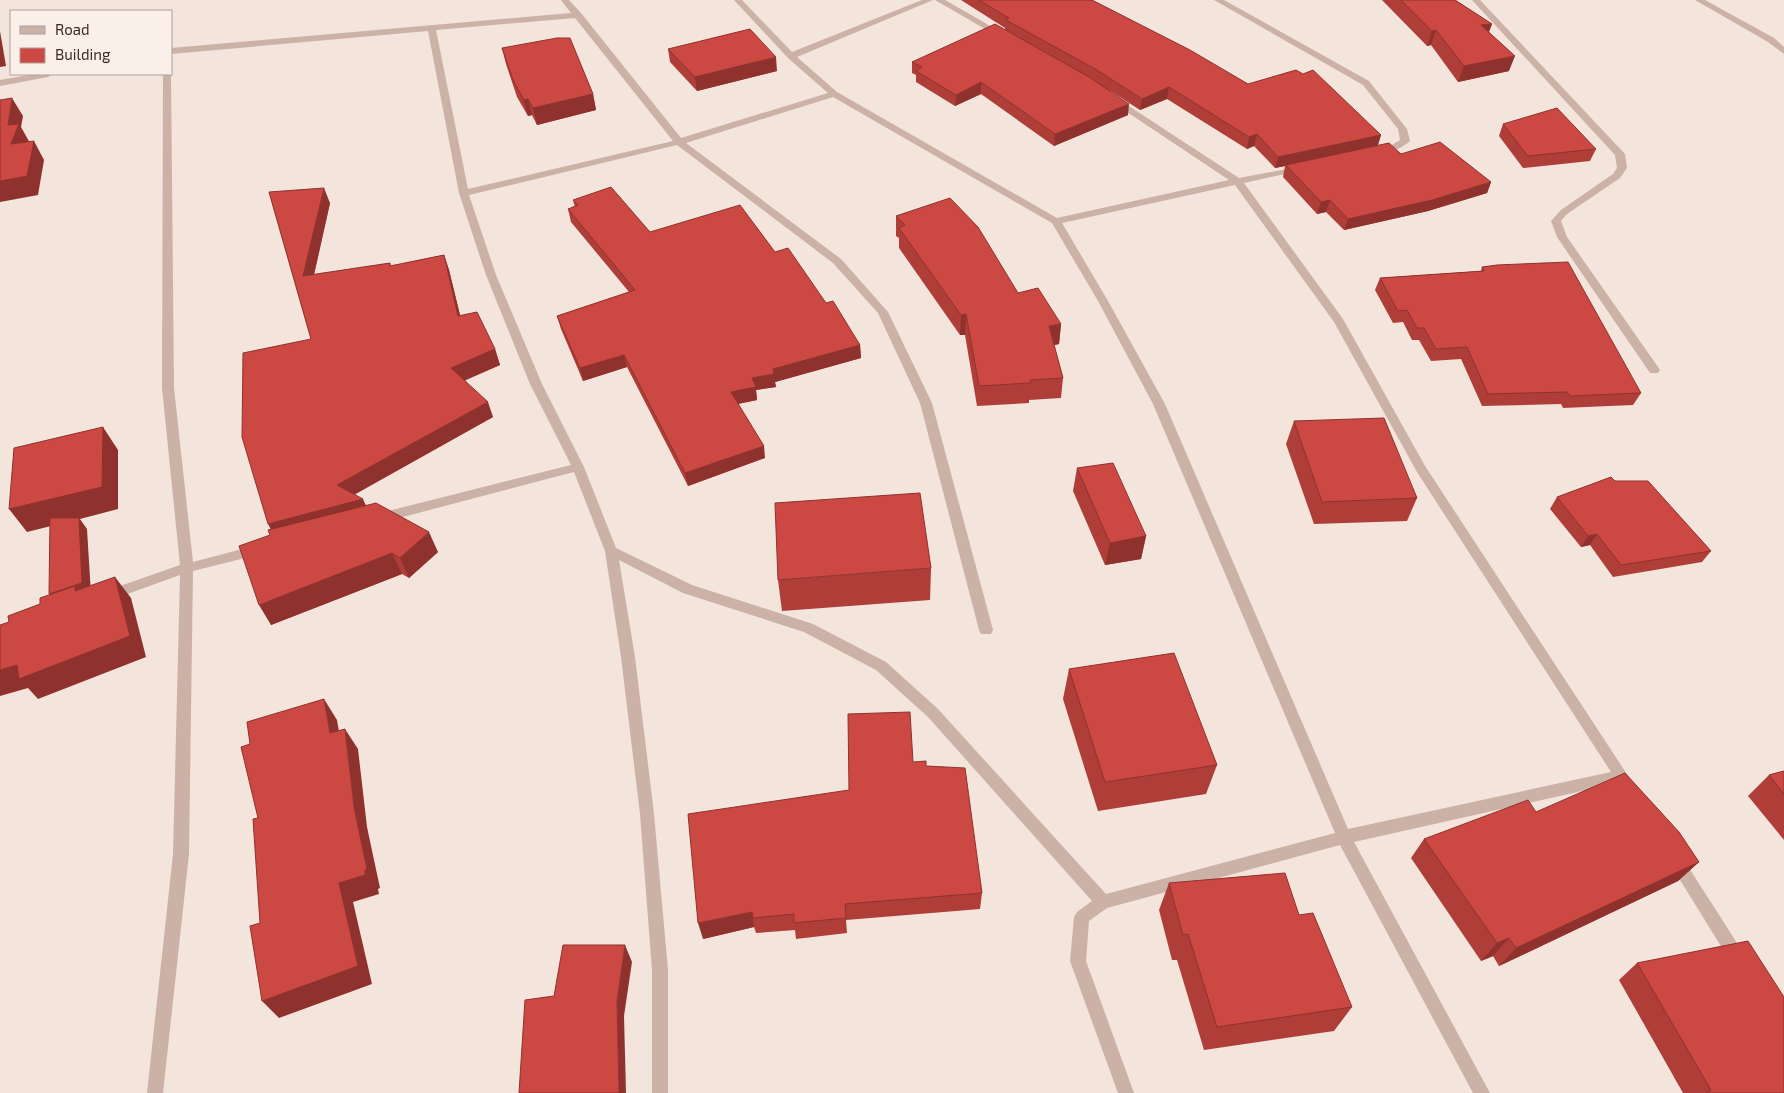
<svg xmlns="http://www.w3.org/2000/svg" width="1784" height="1093" viewBox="0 0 1784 1093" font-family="'Exo 2',sans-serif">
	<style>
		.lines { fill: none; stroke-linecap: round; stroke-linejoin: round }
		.minor { fill: #ccb1a7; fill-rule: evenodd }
		.wall { fill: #af3e39 }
		.shaded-wall { fill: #8f322e }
		.building { fill: #cc4842; stroke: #8f322e }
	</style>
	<rect width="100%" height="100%" fill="#f3e4dc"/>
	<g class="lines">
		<g class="minor">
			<path d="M561 0H569L581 13 681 138 828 93 788 58 734 0H742L792 52 922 0H933L797 57 837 92 1057 218 1229 180 1112 102 1111 100 1115 97 1239 178 1303 166V170L1244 183 1343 319 1425 466 1636 788 1634 793 1629 794 1624 793 1618 783 1354 842 1490 1093H1473L1340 845 1107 908 1089 921 1086 961 1134 1093H1118L1070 961 1074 917 1077 912 1092 901 928 717 876 670 804 632 683 593 619 560 635 657 654 814 668 970V1093H652V970L640 814 621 657 605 551 574 472 380 523 374 518 380 513 571 465 530 384 486 275 459 193 428 31 171 54V48L571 13ZM575 18 673 141 468 189 436 30ZM833 97 1052 223 1098 301 1153 404 1335 833 1106 894 938 709 886 662 813 624 692 585 616 548 584 467 542 384 496 275 469 195 677 145 833 263 878 313 920 403 979 630 981 634H991L993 630 932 403 888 312 841 259 686 143ZM1235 185 1334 322 1417 472 1611 772 1348 829 1165 404 1108 301 1062 223Z"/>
			<polygon points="935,0 945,0 1006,35 999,37"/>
			<path d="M1214 0H1224L1369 81 1407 129 1410 141C1401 149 1387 155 1375 153V149L1390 146 1400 140 1398 129 1363 85Z"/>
			<polygon points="1472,0 1480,0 1625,154 1627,168 1620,178 1567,214 1561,221 1567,237 1658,367 1660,370 1658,373 1650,373 1557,237 1551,221 1561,210 1613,174 1617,168 1615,155"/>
			<polygon points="1695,0 1705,0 1774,38 1784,47 1784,54 1768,42"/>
			<polygon points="35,74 52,74 48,77 0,86 0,80"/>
			<polygon points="163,74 171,74 174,388 193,562 257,545 261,547 263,550 261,553 257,555 193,571 189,854 163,1093 147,1093 173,854 180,575 108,601 103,600 102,596 103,592 180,565 162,388"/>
			<polygon points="1677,855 1682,857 1744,954 1746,959 1744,964 1738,967 1732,964 1672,867 1669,862 1672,857"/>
		</g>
	</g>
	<g class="wall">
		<polygon points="961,0 1092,0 1248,84 1381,135 1378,145 1401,154 1491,182 1487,193 1428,211 1344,230 1326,212 1317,214 1283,177 1285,166 1275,168 1254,146 1247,149 1167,99 1140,110 1109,90 1128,115 1054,146 981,94 955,106 916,82 916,75 912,73 912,62 1005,30 1005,28"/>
		<polygon points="1382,0 1455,0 1492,24 1489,32 1509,71 1458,82 1431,45 1427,46"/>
		<polygon points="502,48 593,94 596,110 537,125 532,115 528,116 517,97 506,64"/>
		<polygon points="668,49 777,71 697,91 670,62"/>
		<polygon points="1503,124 1596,149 1590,161 1523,168 1499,136"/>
		<polygon points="269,192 330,203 314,275 390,263 391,266 444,255 449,270 460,316 495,349 500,365 465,380 493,417 354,495 366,505 438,552 409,578 402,574 271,625 270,535 311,339"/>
		<polygon points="573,200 650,232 775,252 826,303 860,345 861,358 775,382 776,387 756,390 757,400 738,404 765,458 688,486 627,367 583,381 561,329 557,316 629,292 571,222 568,209 575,207"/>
		<polygon points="896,216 1018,293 1061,324 1059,344 1054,345 1063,378 1061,398 1029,400 1029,403 977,406 965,335 960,335 899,248 899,238 896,236"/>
		<polygon points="1482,267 1641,393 1633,405 1563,408 1561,404 1482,406 1461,359 1431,361 1419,340 1412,340 1403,322 1393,323 1375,290 1380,278 1481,271"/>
		<polygon points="1294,421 1417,498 1407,521 1314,524 1286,444"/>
		<polygon points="1077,468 1146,536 1141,559 1105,565 1073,491"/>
		<polygon points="1615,481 1711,551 1702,562 1613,577 1590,545 1581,547 1550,509 1557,497"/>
		<polygon points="931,568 930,600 782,611 778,580"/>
		<polygon points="1069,669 1217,765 1206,794 1098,811 1063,699"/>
		<polygon points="913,762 926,766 982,893 980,909 846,920 847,933 796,939 795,930 756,933 754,927 703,939"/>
		<polygon points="1784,771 1784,840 1748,796 1769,775"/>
		<polygon points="1536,812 1699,862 1678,881 1499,966 1493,956 1481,961 1411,858 1424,839"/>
		<polygon points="1169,883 1299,915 1352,1007 1334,1031 1204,1050 1177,960 1172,960 1159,910"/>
		<polygon points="1637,963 1784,1093 1683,1093 1619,980"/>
	</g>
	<g class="shaded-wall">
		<polygon points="1492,24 1486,39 1481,25"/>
		<polygon points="1436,30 1431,45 1427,46 1432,31"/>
		<polygon points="0,31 6,66 0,67"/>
		<polygon points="1515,56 1509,71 1458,82 1464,66"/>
		<polygon points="776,57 777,71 697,91 695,77"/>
		<polygon points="981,82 981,94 955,106 956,95"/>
		<polygon points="1169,87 1167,99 1140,110 1142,99"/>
		<polygon points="593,94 596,110 537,125 533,108"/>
		<polygon points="12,98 23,116 21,127 30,143 11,144 8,125"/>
		<polygon points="528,99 532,115 528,116 524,100"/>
		<polygon points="1129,104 1128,115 1054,146 1055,134"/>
		<polygon points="1257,134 1254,146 1247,149 1249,137"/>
		<polygon points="1381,135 1377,147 1286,165 1285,166 1275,168 1278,157"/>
		<polygon points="34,141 44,160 38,195 0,202 0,181"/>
		<polygon points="1491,182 1487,193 1428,211 1344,230 1348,219"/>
		<polygon points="324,188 330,203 310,292 303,276"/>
		<polygon points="1330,200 1326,212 1317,214 1321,202"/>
		<polygon points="444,255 449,270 464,331 458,316"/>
		<polygon points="966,314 965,335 960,335 961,315"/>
		<polygon points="1061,324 1059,344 1047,347 1049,326"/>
		<polygon points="860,345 861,358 775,382 776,387 756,390 757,400 732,405 731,392 752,378 773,369"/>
		<polygon points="495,349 500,365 457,384 451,368"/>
		<polygon points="624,355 627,367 583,381 580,368"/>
		<polygon points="488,402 493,417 344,500 337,485"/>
		<polygon points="103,427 118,450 118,509 80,519 87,529 91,594 58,606 49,594 79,519 27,532 9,509"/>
		<polygon points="764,446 765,458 688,486 685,473"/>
		<polygon points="363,499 370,515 276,539 268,524"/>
		<polygon points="429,532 438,552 409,578 400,558"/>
		<polygon points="1597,534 1590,545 1581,547 1588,536"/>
		<polygon points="1146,536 1141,559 1105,565 1110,543"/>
		<polygon points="392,553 402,574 271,625 259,605"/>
		<polygon points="115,577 131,598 146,657 38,699 28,688 0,696 0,670"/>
		<polygon points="324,699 337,720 343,754 330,733"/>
		<polygon points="345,729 358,749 367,827 380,888 378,889 379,894 353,902 372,984 279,1018 262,1001 339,883 354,807"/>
		<polygon points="1699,862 1678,881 1499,966 1516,948"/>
		<polygon points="752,912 754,927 703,939 698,923"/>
		<polygon points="1509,938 1493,956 1481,961 1497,943"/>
		<polygon points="625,945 632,962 624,1016 626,1093 619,1093 617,1001"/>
	</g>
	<g class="building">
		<polygon points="979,0 1092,0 1190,50 1248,84 1296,70 1303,74 1313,70 1381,135 1278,157 1257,134 1249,137 1169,87 1142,99 1097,70 1006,20 1009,18"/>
		<polygon points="1401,0 1455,0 1492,24 1481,25 1515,56 1464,66 1436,30 1432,31"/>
		<polygon points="995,24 1089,77 1129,104 1055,134 981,82 956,95 916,71 922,67 912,62"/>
		<polygon points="750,29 776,57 695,77 668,49"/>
		<polygon points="557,38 570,38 593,94 533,108 528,99 524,100 513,80 502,48"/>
		<polygon points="12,98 8,125 19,124 11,144 34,141 27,176 0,181 0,100"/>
		<polygon points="1557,108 1596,149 1528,156 1503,124"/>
		<polygon points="1440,142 1491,182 1432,200 1348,219 1330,200 1321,202 1286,165 1389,143 1401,154"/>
		<polygon points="611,187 650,232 740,205 775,252 788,248 826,303 833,301 860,345 773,369 774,374 752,378 756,387 731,392 764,446 685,473 624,355 580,368 557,316 635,290 568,209 578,205 573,200"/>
		<polygon points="324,188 303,276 390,263 390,266 444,255 458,316 477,312 495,349 451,368 488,402 337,485 363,499 268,524 242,437 243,353 311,339 269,192"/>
		<polygon points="950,198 978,227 1018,293 1038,288 1061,324 1049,326 1063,378 1030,380 1031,383 979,386 966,314 961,315 899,228 905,225 896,216"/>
		<polygon points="1568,262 1641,393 1570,396 1567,392 1488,394 1467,347 1436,349 1424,328 1417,328 1407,310 1398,311 1380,278 1484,271 1482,267 1497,265"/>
		<polygon points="1384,418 1417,498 1322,502 1294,421"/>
		<polygon points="103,427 102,487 9,509 14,448"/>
		<polygon points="1113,463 1146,536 1110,543 1077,468"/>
		<polygon points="1611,477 1615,481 1648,481 1711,551 1621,565 1597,534 1588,536 1557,497"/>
		<polygon points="920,493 931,568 778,580 775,503"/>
		<polygon points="376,503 429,532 400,558 392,553 259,605 239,546 270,535 268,530"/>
		<polygon points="50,518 79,518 82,583 49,594"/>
		<polygon points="115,577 130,636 19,679 17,665 0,670 0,625 9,622 8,616 40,604 40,598 75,586 75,591"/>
		<polygon points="1174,653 1217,765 1105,782 1069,669"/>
		<polygon points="324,699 330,733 345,729 354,807 367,869 365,870 365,875 339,883 358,966 262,1001 250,926 260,923 253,819 258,818 241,747 250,744 247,722"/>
		<polygon points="910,712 913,762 926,761 926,766 965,768 982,893 845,904 846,918 794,923 794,914 753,918 752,912 698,923 688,814 849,790 848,714"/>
		<polygon points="1784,771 1784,794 1769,775"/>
		<polygon points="1625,773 1679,832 1699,862 1516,948 1509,938 1497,943 1424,839 1528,800 1536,812"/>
		<polygon points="1285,873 1299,915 1313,913 1352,1007 1217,1027 1188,934 1183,935 1169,883"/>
		<polygon points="1748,941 1784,997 1784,1093 1706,1093 1711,1090 1637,963"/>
		<polygon points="563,945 625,945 617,1001 619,1093 519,1093 525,1000 554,996"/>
	</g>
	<rect x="10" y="10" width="162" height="65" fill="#fbefe9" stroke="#ada09c"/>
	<rect x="20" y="26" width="25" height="8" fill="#ccb1a7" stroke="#ada09c"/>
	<text x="55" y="35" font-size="15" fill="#382a28">Road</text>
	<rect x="20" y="48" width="25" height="15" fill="#cc4842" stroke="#ada09c"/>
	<text x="55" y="60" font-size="15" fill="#382a28">Building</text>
</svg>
